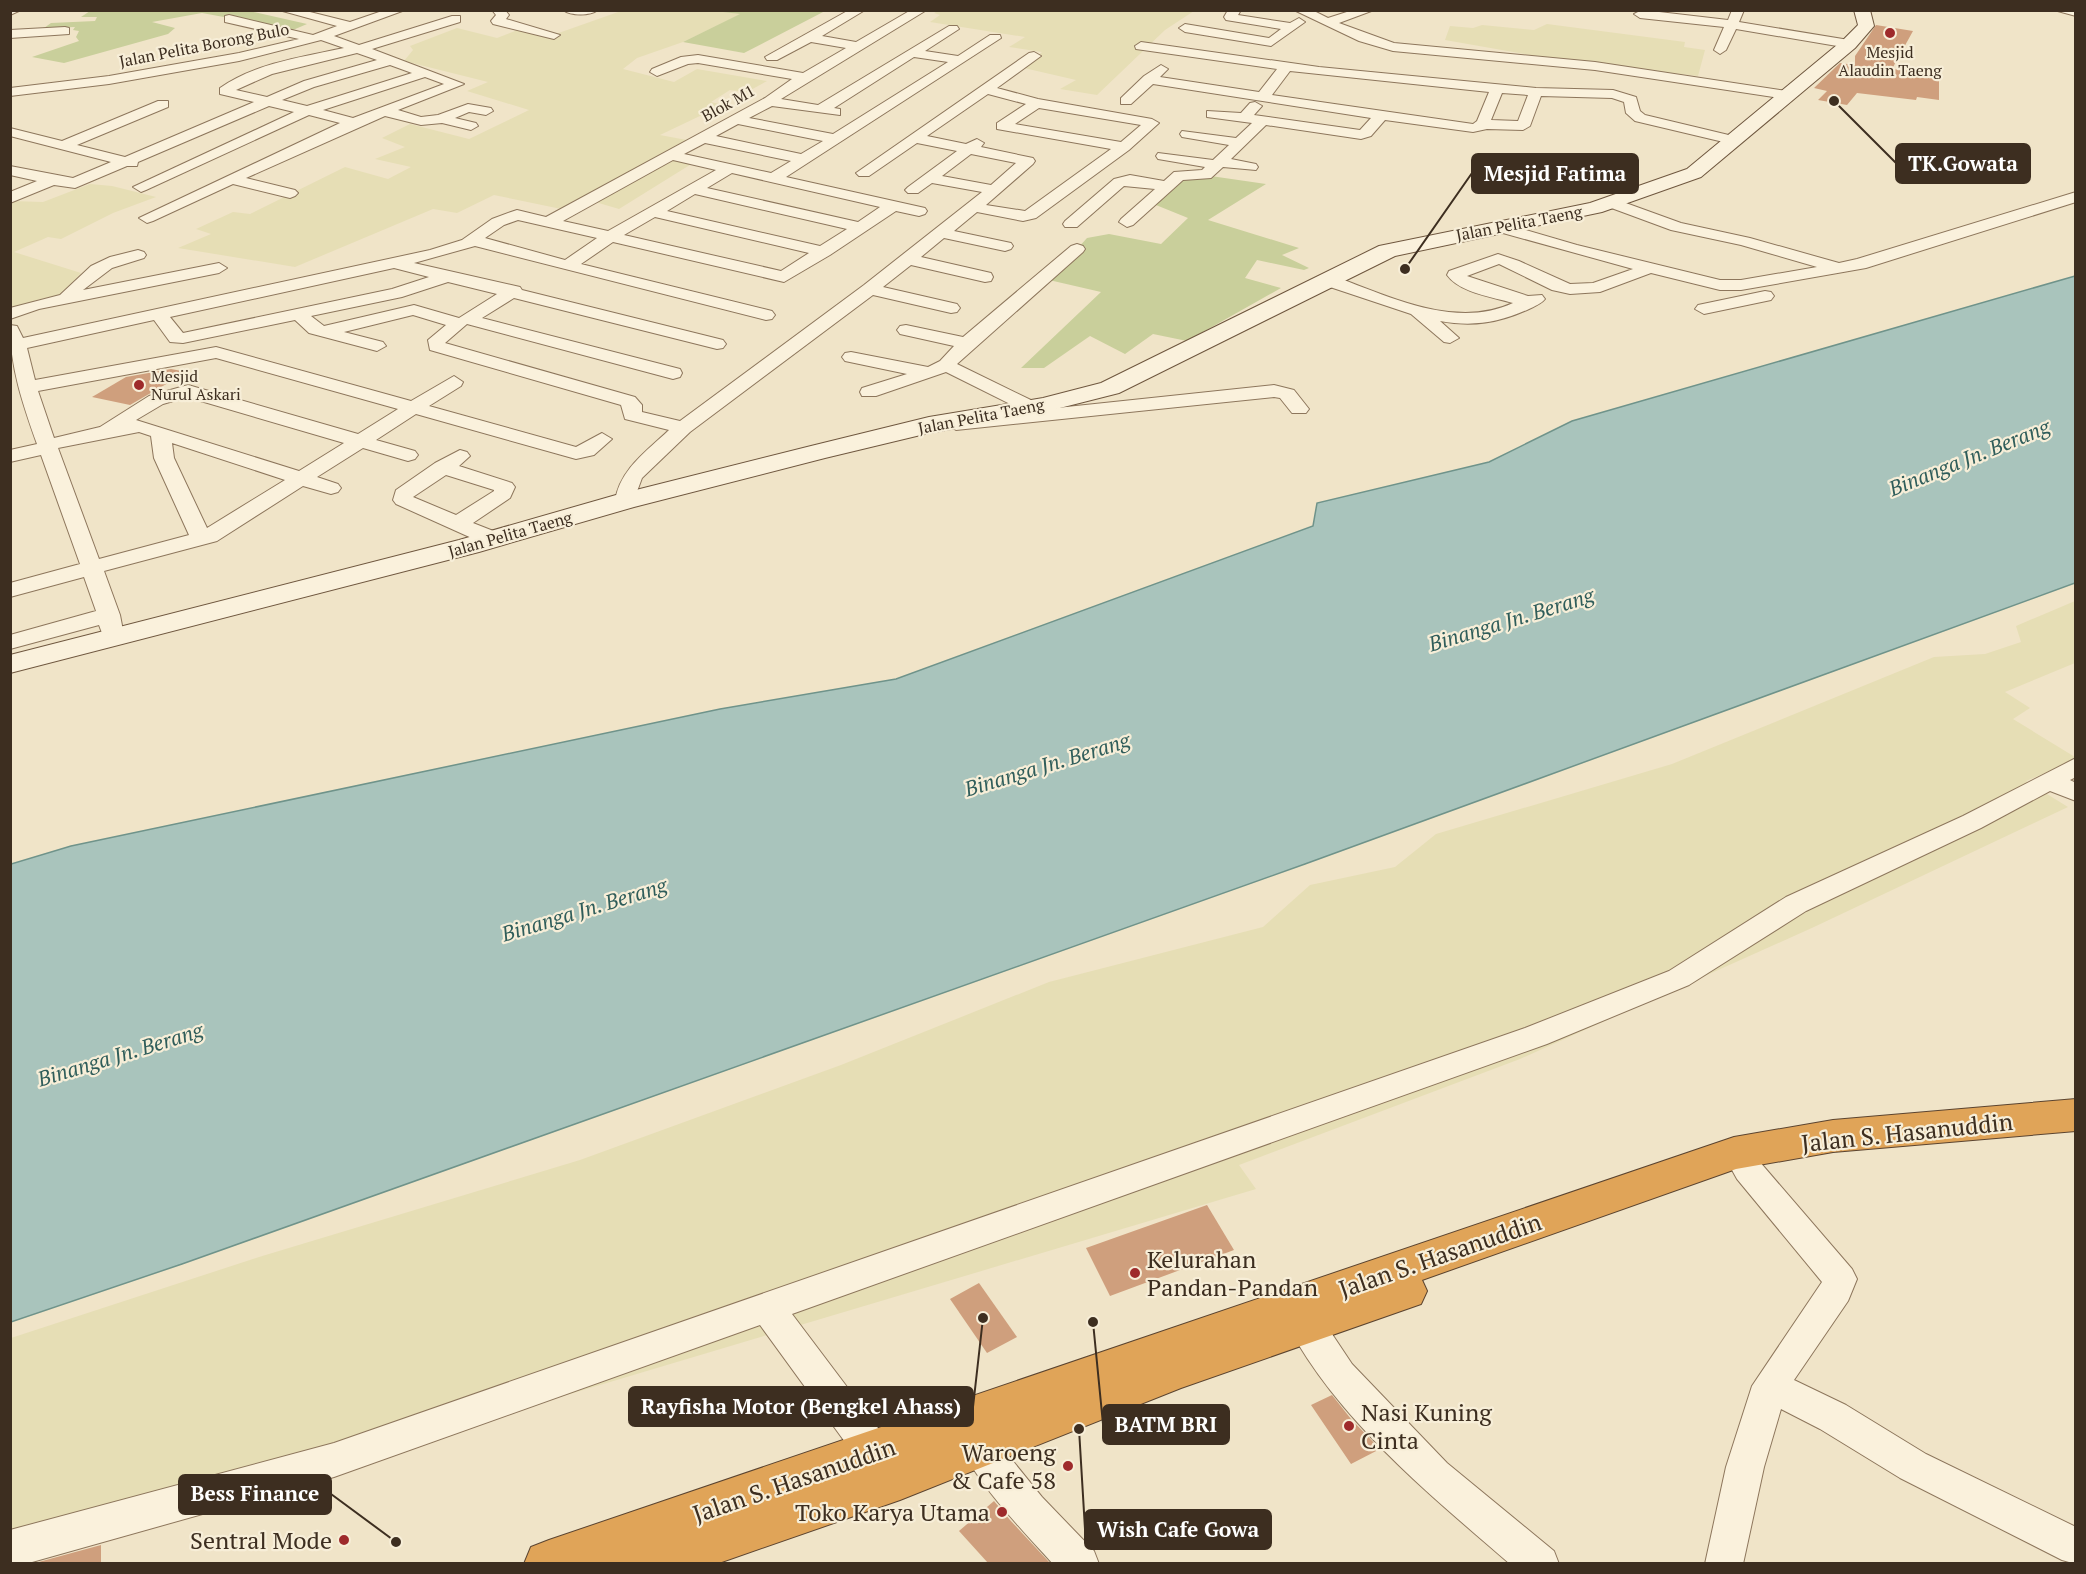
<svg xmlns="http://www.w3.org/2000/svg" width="2086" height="1574" viewBox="0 0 2086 1574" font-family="'PT Serif',serif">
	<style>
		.farmland { fill: #e6deb5 }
		.green { fill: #c9cf9b }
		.water { fill: #a9c4bc; stroke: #6f938a; stroke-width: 1.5 }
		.building { fill: #cf9f7d }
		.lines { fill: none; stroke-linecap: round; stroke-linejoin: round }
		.street-casing { stroke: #8d765c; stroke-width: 2 }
		.secondary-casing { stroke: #6f573f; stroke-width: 2 }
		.highway-casing { stroke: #5b4430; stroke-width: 2 }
		.street { fill: #faf1dc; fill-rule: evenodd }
		.secondary { fill: #faf1dc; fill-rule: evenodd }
		.highway { fill: #e0a458; fill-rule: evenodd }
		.poi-dot { fill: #9e2a2b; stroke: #f7eed8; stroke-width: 2 }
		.labels { text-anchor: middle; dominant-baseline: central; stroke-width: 4.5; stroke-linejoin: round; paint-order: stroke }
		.far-street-label { font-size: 16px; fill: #3d2e20; stroke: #f7eed8 }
		.far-poi-label { font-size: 16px; fill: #3d2e20; stroke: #f7eed8 }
		.water-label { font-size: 21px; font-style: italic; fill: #2f5d5a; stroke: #f7eed8 }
		.near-street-label { font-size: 24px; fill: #3d2e20; stroke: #f7eed8 }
		.near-poi-label { font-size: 24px; fill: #3d2e20; stroke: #f7eed8; text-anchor: end }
		.leader { fill: none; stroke: #3d2e20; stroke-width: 2 }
		.callout-dot { fill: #3d2e20; stroke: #f7eed8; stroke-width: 2 }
		.callout { fill: #3d2e20; stroke: #3d2e20; stroke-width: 2 }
		.callout-label { font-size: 21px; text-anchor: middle; font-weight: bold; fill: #fff }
	</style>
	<rect width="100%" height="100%" fill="#f0e4c8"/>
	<g class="farmland">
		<polygon points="940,10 1194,11 1165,30 1097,95 1060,89 1076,80 1024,68 1042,52 1009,47 1025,37 930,22 940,15 934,13"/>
		<polygon points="621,11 726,11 724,12 741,14 683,42 637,58 623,69 674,82 697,69 767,81 747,92 730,90 711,102 723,105 660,135 692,141 665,157 693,163 619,209 592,201 571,211 494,195 457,213 433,209 295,267 178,248 211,234 196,229 233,212 250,214 345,167 388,179 411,167 375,159 405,147 382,138 410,124 469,139 529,110 467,91 488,82 404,61 413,50 410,46 457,28 497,38 525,27 553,35"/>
		<polygon points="1547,24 1685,42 1684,47 1705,50 1698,76 1553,59 1445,40 1450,26 1473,28 1482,25 1534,30"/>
		<polygon points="90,184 112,186 156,197 113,213 61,239 48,237 14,252 81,273 62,294 37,300 11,311 11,201 43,202"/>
		<polygon points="2075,601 2075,663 2005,692 2030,708 2013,719 2075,757 2075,761 2026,781 2068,807 1814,927 1520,1059 1239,1165 1256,1189 523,1408 11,1553 11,1338 259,1257 580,1160 841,1065 1049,982 1263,927 1310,885 1395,867 1436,834 1672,764 1934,657 1985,654 2021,642 2016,626"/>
	</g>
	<g class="green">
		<polygon points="90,11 249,11 307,24 293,30 202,13 152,22 175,28 168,34 64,63 32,57 79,41 76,37 79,31 73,30 75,27 44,28 51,23 95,21 97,17 81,17"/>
		<polygon points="726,11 726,10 825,11 744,53 683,42 740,14 723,12"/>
		<polygon points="1183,172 1266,184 1208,220 1299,248 1282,255 1309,268 1304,270 1257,260 1245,278 1281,288 1187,341 1153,334 1125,354 1090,336 1044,368 1021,368 1101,292 1049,280 1087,238 1109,234 1161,244 1188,218 1151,203"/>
	</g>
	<polygon class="water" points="2075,276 2075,583 1305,864 182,1264 11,1322 11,864 71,846 720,709 896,679 1313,526 1317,503 1489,462 1572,421"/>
	<g class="building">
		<polygon points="1876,25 1913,31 1892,69 1939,74 1939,100 1917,97 1916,100 1857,93 1847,105 1818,100 1827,91 1814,88 1840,63 1855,65 1855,56"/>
		<polygon points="171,369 187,372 130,405 92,397 126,377"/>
		<polygon points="1207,1205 1234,1250 1110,1296 1086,1248"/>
		<polygon points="979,1283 1017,1337 987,1353 950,1299"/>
		<polygon points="1332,1395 1351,1419 1380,1449 1351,1464 1311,1405"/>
		<polygon points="994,1501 1010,1520 1050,1563 988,1563 959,1531"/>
		<polygon points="101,1545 101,1563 35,1563"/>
	</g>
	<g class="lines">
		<g class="street-casing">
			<g id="street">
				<polygon points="10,10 21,10 10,15"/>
				<path d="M279 10H302L350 22 385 10H405L334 36 359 45 452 16H460V22L372 49 464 84 398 110 421 117 438 115 468 104 491 108 493 111 486 115 469 112 455 118 476 123 478 126 471 130 442 123 421 125 385 116 246 178 295 190 298 193 295 196 290 198 233 184 153 221 147 223 139 218 340 123 309 115 146 190 141 192 133 187 294 112 269 106 138 162 137 166H127L75 188 54 185 10 203V192L37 181 10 175V166L73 178 111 162 10 136V128L62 141 158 101H168V107L77 145 125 157 254 102 220 94V88C255 63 303 57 344 48L321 40 239 61 109 84 10 96V88L109 76 239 53 299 39 225 22V16L229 15 313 35 337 26ZM357 53 377 60 304 81 267 97 236 90 272 74ZM390 65 412 73 307 106 282 100 314 87ZM425 77 444 84 353 118 323 110Z"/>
				<polygon points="505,10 509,15 506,19 560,35 554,39 493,24 491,21 496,15 492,10"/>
				<path d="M563 10H598C590 16 571 16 563 10Z"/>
				<path d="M849 10H865L822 36 856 42 911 10 925 11 781 99 818 105 949 26H957L959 29 925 51 958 56 990 35H1000L1001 38 786 177 925 208 927 211 925 214 919 216 896 211 830 255 784 282 613 242 581 264 772 311 775 315 772 319 766 320 475 246 414 263 520 287 522 290 723 340 726 344 723 348 717 349 514 298 482 318 680 369 682 373 680 377 673 379 467 324 445 343 635 397 642 405V412L680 421 864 285 982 192 932 183 918 193H908L905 190 908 187 957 151 917 143 869 176H859L856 173 1029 53 1034 52 1041 56 997 88 1038 99 1152 119 1159 123 1129 150 1036 218 1023 221 977 212 954 231 1011 243 1013 246 1011 249 1005 251 944 238 921 257 991 273 993 277 991 281 985 282 911 265 883 287 957 304 960 308 957 312 951 313 873 295 690 432 642 478 632 505H618L615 501C620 469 647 451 669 430L625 419 621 405 430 350 428 340 446 325 413 315 344 332 383 342 386 346 377 351 309 333 295 320 183 343 170 342 154 320 27 348 35 380 216 347 411 401 454 376 463 382 461 386 429 406 576 447 602 433 612 439 594 455 576 459 416 414 376 440 415 451 418 455 415 459 408 461 363 448 317 477 338 484 341 488 338 492 331 494 303 486 217 541 104 571 120 615 124 636 121 641H105L99 625 10 649V635L96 611 84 577 10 597V583L80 564 41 455 10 462V450L37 444C23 405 10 367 10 325L17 326 23 338 430 250 462 240 492 219 511 212 517 210 546 217 765 98 792 79 698 63 688 64 657 76 650 72 652 69 681 57 698 55 803 73 846 48 811 42 777 60H767L765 57ZM914 57 948 62 833 134 749 118 772 106 840 115V109L834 108ZM988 94 1026 104 997 123V129L1111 149 1025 211 986 205 1033 164 1035 161 1033 158 981 147 984 143 977 139 966 144 927 136ZM1039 108 1141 125 1121 142 1015 124ZM738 124 823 141 801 154 716 136ZM705 143 791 161 771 173 684 154ZM971 154 1016 163 991 185 942 176ZM673 160 716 170 608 231 563 221ZM732 173 880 207 858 222 707 188ZM695 194 847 229 820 246 667 211ZM655 217 809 253 781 271 624 235ZM518 220 597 238 565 260 485 238 504 225ZM394 268 429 277 392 289 183 333 170 317ZM448 282 497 294 459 318 414 305 324 326 311 316 402 297ZM216 358 398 409 358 434 188 385 149 396 100 427 54 438 38 391ZM187 397 344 443 299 471 136 420 163 404ZM139 432 151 436 154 458 189 535 99 559 58 448ZM172 443 285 480 207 528 174 458Z"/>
				<polygon points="1228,10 1241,10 1238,15 1290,23 1299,18 1305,22 1271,46 1185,32 1179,28 1185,24 1269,38 1281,29 1226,20 1224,17"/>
				<polygon points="1294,10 1312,10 1328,18 1353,10 1374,10 1339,23 1394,43 1595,62 1787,91 1794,95 1787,99 1595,70 1393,51 1359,41"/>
				<polygon points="1642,10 1728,20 1732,10 1744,10 1739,22 1849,40 1855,44 1849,48 1736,29 1726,50 1720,54 1714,50 1724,27 1640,18 1634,14"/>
				<polygon points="2054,10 2076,10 2076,16"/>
				<polygon points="65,27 69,28 69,34 10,38 10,30"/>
				<path d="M1141 42 1319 67 1536 88 1613 90 1636 97 1640 111 1645 115 1737 137 1739 140 1732 144 1635 121 1626 113 1624 102 1612 98 1541 96 1530 126 1523 130 1487 129 1473 132 1385 120 1371 136 1361 139 1266 125 1231 159 1256 164 1258 167 1256 170 1223 167 1211 178 1183 180 1133 225 1127 227 1119 222 1121 219 1155 189 1124 186 1077 227H1065L1063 224 1065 221 1114 179 1130 175 1164 181 1174 172 1202 170 1205 167 1158 159 1156 156 1158 153 1213 160 1229 145 1182 137 1180 134 1182 131 1236 138 1252 123 1207 117V111L1241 113 1250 103 1255 102 1262 106 1254 115 1360 130 1371 118 1153 84 1131 104H1121V98L1144 76 1161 65 1168 69 1160 77 1259 92 1277 69 1136 49 1135 46ZM1290 71 1489 92 1477 121 1473 124 1272 95ZM1502 93 1528 95 1518 121 1491 120Z"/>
				<path d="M2076 192V202L1866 268 1741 290H1720L1651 273 1600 292 1570 294 1552 290 1499 264 1467 276 1528 296 1542 295 1545 299C1541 304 1535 306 1529 309 1499 323 1472 327 1440 321L1459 338 1450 343 1444 342 1411 314 1321 284 1319 280 1327 275 1333 276C1389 296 1455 330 1513 303 1493 297 1460 293 1447 275L1449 271 1498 254 1519 261 1570 284 1593 283 1633 269 1492 230 1490 227 1492 224 1498 222 1577 245 1720 280H1741L1817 267 1741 245 1671 230 1606 206 1604 203 1612 198 1681 223 1750 238 1839 263 1857 259Z"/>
				<polygon points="1077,244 1083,246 1085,249 1083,252 957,364 1037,403 1040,407 1038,410 1274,385 1294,390 1309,409 1306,413 1292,413 1280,398 1274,397 956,430 946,424 949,420 1024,411 946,372 876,396 862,396 860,392 862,388 907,374 845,361 842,357 845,353 851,352 928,367 940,361 954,346 900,334 897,330 900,326 906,325 963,337 1071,246"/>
				<polygon points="138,250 144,252 146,255 144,258 112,268 83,290 219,263 227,268 219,273 39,309 10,319 10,308 60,295 91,266 110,257"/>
				<polygon points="1765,291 1771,292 1774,296 1771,300 1704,314 1695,309 1698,305"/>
				<path d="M460 450 467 452 470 456 459 466 512 483 515 487 510 498 473 523 501 534 504 539 501 544H485L396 504 393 500 396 490 435 463ZM446 475 494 490V491L456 515 413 497Z"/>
				<polygon points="2076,758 2076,777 2070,780 2076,783 2076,801 2050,791 1981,828 1806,911 1689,985 1547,1044 792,1314 887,1440 892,1452 887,1464 874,1469 861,1464 760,1325 334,1477 25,1564 10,1564 10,1530 334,1443 1525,1028 1669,971 1786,897 1963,816"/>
				<polygon points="1748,1157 1759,1161 1852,1269 1857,1279 1848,1301 1794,1380 1846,1405 1926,1454 2076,1527 2076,1564 2062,1560 1900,1478 1820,1429 1781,1409 1764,1467 1743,1564 1705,1564 1726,1467 1752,1386 1822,1282 1737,1179 1732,1170 1737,1161"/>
				<path d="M1298 1297 1310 1301 1352 1364 1447 1463 1554 1551 1559 1564H1510C1427 1492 1329 1413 1281 1312L1286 1301Z"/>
				<path d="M972 1417 985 1422 991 1434 1042 1497 1094 1551 1099 1564H1053C1017 1524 976 1483 954 1434L959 1422Z"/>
			</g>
		</g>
		<g class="secondary-casing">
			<polygon id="secondary" points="1854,10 1870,10 1874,26 1855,48 1701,177 1602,212 1395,256 1119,393 1044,412 929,433 825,458 634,507 479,552 10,673 10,655 459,540 616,495 811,446 929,417 1043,398 1101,383 1379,246 1590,203 1687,169 1843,40 1858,25"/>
		</g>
		<g class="highway-casing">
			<polygon id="highway" points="2076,1099 2076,1131 1833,1152 1736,1169 1422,1280 1427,1291 1421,1304 1181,1388 900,1500 716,1564 524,1564 531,1547 549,1540 1734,1137 1833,1120"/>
		</g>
		<use href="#street" class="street"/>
		<use href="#secondary" class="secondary"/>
		<use href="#highway" class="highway"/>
	</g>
	<g class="poi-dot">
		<circle cx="1890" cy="33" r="6"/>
		<circle cx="139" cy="385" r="6"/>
		<circle cx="1135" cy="1273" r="6"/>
		<circle cx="1349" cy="1426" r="6"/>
		<circle cx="1068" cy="1466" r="6"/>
		<circle cx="1002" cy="1512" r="6"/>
		<circle cx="344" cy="1540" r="6"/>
	</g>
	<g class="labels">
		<g class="far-street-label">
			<text transform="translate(204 45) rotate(-11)">Jalan Pelita Borong Bulo</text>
			<text transform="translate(728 103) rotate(-29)">Blok M1</text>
			<text transform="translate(1519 223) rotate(-11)">Jalan Pelita Taeng</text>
			<text transform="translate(981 416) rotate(-11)">Jalan Pelita Taeng</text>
			<text transform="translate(510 534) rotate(-16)">Jalan Pelita Taeng</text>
		</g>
		<g class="far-poi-label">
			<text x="1890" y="52">Mesjid<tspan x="1890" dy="18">Alaudin Taeng</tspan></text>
			<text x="151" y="376" text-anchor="start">Mesjid<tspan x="151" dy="18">Nurul Askari</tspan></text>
		</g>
		<g class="water-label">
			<text transform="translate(1969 457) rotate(-22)">Binanga Jn. Berang</text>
			<text transform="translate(1511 619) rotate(-17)">Binanga Jn. Berang</text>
			<text transform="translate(1047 764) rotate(-17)">Binanga Jn. Berang</text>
			<text transform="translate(584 909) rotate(-17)">Binanga Jn. Berang</text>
			<text transform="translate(120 1054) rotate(-17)">Binanga Jn. Berang</text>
		</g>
		<g class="near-street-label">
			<text transform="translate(1907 1132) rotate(-6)">Jalan S. Hasanuddin</text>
			<text transform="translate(1440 1255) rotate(-19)">Jalan S. Hasanuddin</text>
			<text transform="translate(794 1480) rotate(-19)">Jalan S. Hasanuddin</text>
		</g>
		<g class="near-poi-label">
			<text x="1147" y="1259" text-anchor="start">Kelurahan<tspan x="1147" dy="28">Pandan-Pandan</tspan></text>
			<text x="1361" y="1412" text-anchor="start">Nasi Kuning<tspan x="1361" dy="28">Cinta</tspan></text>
			<text x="1056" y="1452">Waroeng<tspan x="1056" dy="28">&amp; Cafe 58</tspan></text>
			<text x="990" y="1512">Toko Karya Utama</text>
			<text x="332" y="1540">Sentral Mode</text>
		</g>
	</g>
	<path class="leader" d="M1834 101L1896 163M1405 269L1472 173M983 1318L973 1407M1093 1322L1103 1424M396 1542L331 1494M1079 1429L1085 1529"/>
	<g class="callout-dot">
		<circle cx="1834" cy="101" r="6"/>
		<circle cx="1405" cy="269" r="6"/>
		<circle cx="983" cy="1318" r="6"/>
		<circle cx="1093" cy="1322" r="6"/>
		<circle cx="396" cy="1542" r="6"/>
		<circle cx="1079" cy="1429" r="6"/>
	</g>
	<g class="callout">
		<rect x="1896" y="144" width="134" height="39" rx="6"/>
		<rect x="1472" y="154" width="166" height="39" rx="6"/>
		<rect x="629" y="1387" width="344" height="39" rx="6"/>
		<rect x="1103" y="1405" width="126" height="39" rx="6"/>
		<rect x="179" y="1475" width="152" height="39" rx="6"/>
		<rect x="1085" y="1510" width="186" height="39" rx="6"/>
	</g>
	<g class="callout-label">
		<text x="1963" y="171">TK.Gowata</text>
		<text x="1555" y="181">Mesjid Fatima</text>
		<text x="801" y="1414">Rayfisha Motor (Bengkel Ahass)</text>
		<text x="1166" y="1432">BATM BRI</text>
		<text x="255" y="1501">Bess Finance</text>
		<text x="1178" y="1537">Wish Cafe Gowa</text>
	</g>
	<rect width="2086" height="1574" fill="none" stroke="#3d2e20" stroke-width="24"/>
</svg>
